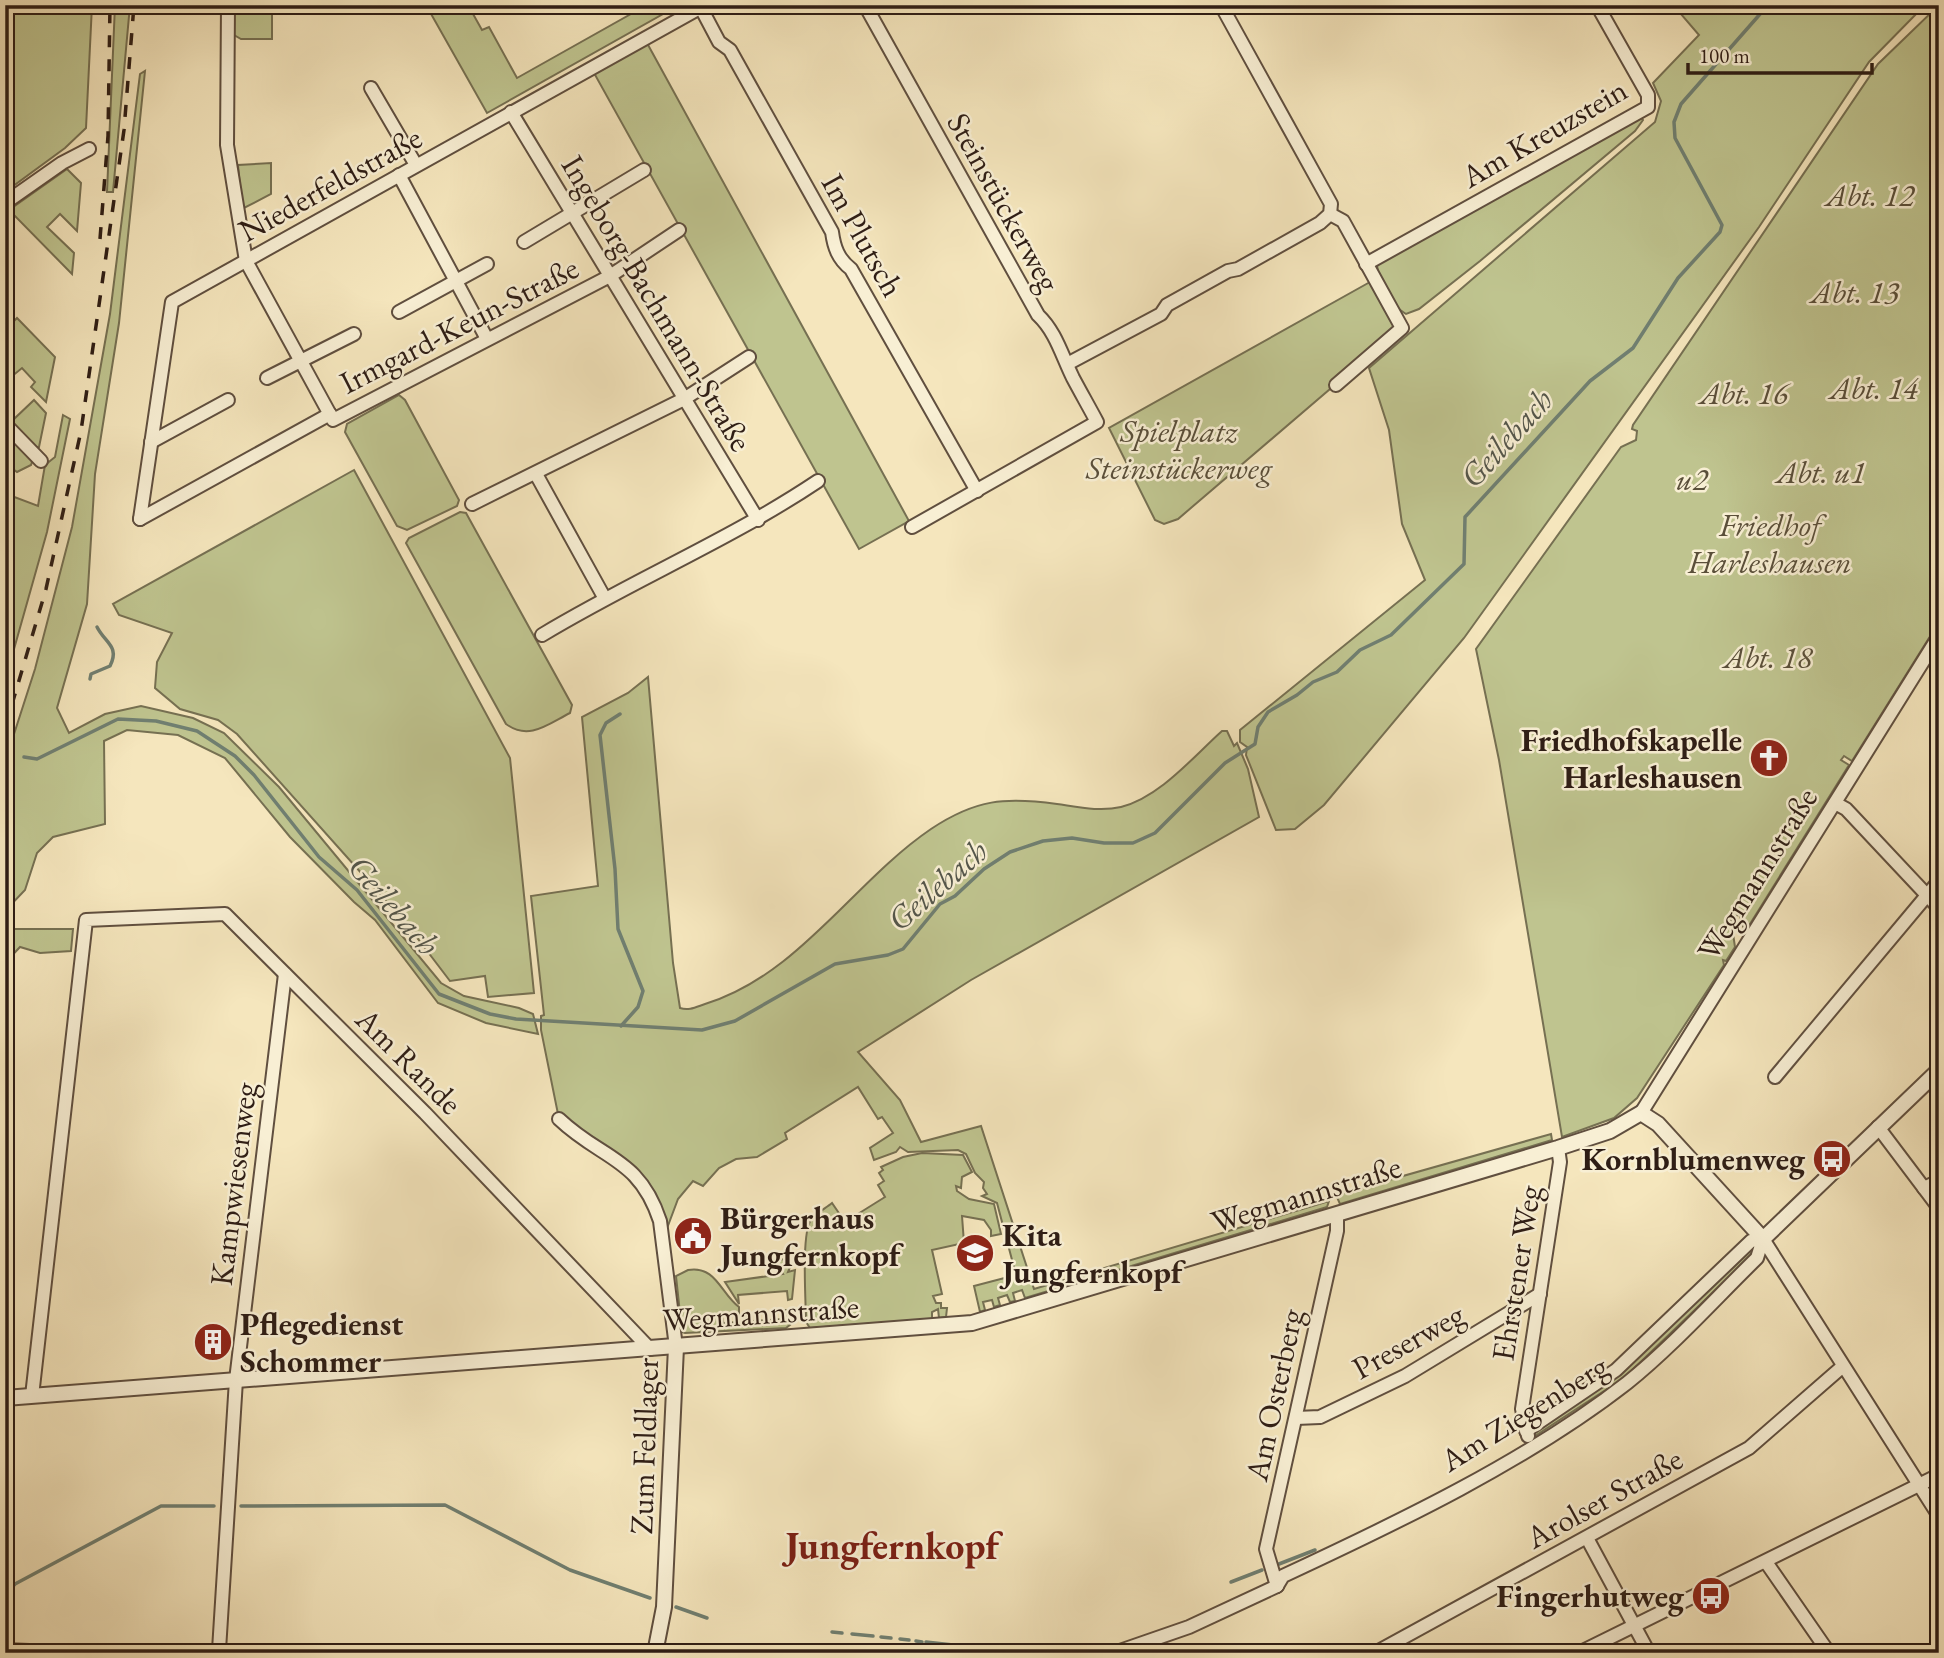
<svg xmlns="http://www.w3.org/2000/svg" width="1944" height="1658" viewBox="0 0 1944 1658" font-family="'EB Garamond',serif">
	<style>
		.green { fill: #bfc48f; stroke: #767052; stroke-width: 2 }
		.lines { fill: none; stroke-linecap: round; stroke-linejoin: round }
		.stream { stroke: #707f71; stroke-width: 3.5 }
		.minor-casing { stroke: #604f3f; stroke-width: 16 }
		.tertiary-casing { stroke: #604f3f; stroke-width: 18 }
		.minor { stroke: #f8efd4; stroke-width: 12 }
		.tertiary { stroke: #f8efd4; stroke-width: 14 }
		.rail { stroke: #2e1d15; stroke-width: 3.5; stroke-dasharray: 12 12; stroke-linecap: butt }
		.labels { text-anchor: middle; dominant-baseline: central; stroke-width: 5; stroke-linejoin: round; paint-order: stroke }
		.street-label { font-size: 32px; fill: #2e1d15; stroke: #f8efd4 }
		.park-label { font-size: 32px; font-style: italic; fill: #5a4f3a; stroke: #f8efd4 }
		.poi-label { font-size: 32px; font-weight: bold; fill: #2e1d15; stroke: #f8efd4; text-anchor: end }
		.water-label { font-size: 33px; font-style: italic; fill: #54564b; stroke: #f8efd4 }
		.district-label { font-size: 38px; font-weight: bold; fill: #7a1f14; stroke: #f8efd4 }
	</style>
	<rect width="100%" height="100%" fill="#f5e6bd"/>
	<filter id="stains"><feTurbulence type="fractalNoise" baseFrequency=".00286" numOctaves="4"/><feColorMatrix values="0 0 0 0 .2 0 0 0 0 .09 0 0 0 0 .02 0 0 0 .5 -.17"/></filter>
	<radialGradient id="worn" r=".72"><stop offset=".6" stop-color="#630" stop-opacity="0"/><stop offset="1" stop-color="#630" stop-opacity=".3"/></radialGradient>
	<g class="green">
		<polygon points="5,5 92,5 86,128 65,148 5,192"/>
		<polygon points="115,5 130,5 113,192 107,192"/>
		<polygon points="234,5 272,5 272,39 241,39 234,35"/>
		<polygon points="426,5 468,5 482,30 489,27 517,78 647,5 679,5 487,113"/>
		<polygon points="1680,5 1925,5 1869,62 1759,227 1464,638 1324,805 1295,829 1276,830 1246,755 1247,747 1240,742 1240,730 1425,580 1402,524 1389,430 1369,368 1655,122 1661,101 1653,83 1699,35 1680,13"/>
		<polygon points="1939,5 1939,622 1852,761 1844,756 1841,760 1849,765 1745,932 1739,914 1731,920 1735,947 1726,961 1723,960 1724,965 1637,1098 1614,1118 1562,1137 1499,760 1476,649 1621,447 1636,440 1637,431 1632,429 1633,425 1878,64"/>
		<polygon points="647,43 909,521 859,549 594,73"/>
		<polygon points="145,71 119,323 95,474 87,604 57,708 69,733 105,714 141,706 193,718 224,733 279,787 441,983 464,996 519,1008 533,1014 538,1034 486,1023 438,1003 375,920 354,902 290,837 225,758 178,735 127,730 104,741 105,824 53,837 37,853 25,890 5,911 5,762 35,669 72,527 110,314 140,74"/>
		<path d="M1641 117 1643 120 1635 131 1480 261 1419 309 1406 314C1389 304 1379 285 1377 265L1385 259Z"/>
		<polygon points="271,163 271,194 242,209 238,165"/>
		<polygon points="67,169 81,183 77,231 60,214 47,227 74,253 72,274 9,210"/>
		<polygon points="1370,282 1395,326 1392,336 1178,519 1164,524 1155,520 1109,428"/>
		<polygon points="17,318 55,357 46,402 31,387 35,382 22,368 5,382 5,330"/>
		<polygon points="399,395 405,400 459,500 457,506 407,530 397,526 345,432 347,424"/>
		<polygon points="34,400 46,413 39,447 35,447 7,419 12,415 15,418"/>
		<polygon points="63,415 70,419 47,532 5,681 5,475 8,474 9,495 38,506 45,465 55,457"/>
		<polygon points="5,430 33,459 31,465 17,472 5,463"/>
		<polygon points="354,470 510,758 534,993 488,997 485,976 450,981 405,922 237,734 218,720 180,709 155,688 157,662 172,633 119,615 113,604"/>
		<path d="M460 512 466 513 572 705 570 713C548 724 529 741 506 724L406 543 409 538Z"/>
		<path d="M648 677 673 963 680 1008C689 1011 696 1007 705 1004 799 975 853 882 931 829 976 799 1005 797 1057 804 1078 807 1100 812 1121 807 1160 797 1193 757 1222 731H1227L1234 746 1237 743 1248 769 1259 817 971 980 858 1052 900 1100 921 1142 981 1126 1034 1289 1329 1201 1327 1207 1025 1298 1022 1290 1013 1293 1015 1301 1010 1302 1007 1295 998 1298 1000 1305 994 1307 992 1300 983 1302 985 1310 980 1312 974 1286 1016 1275 997 1203 982 1196 987 1194 983 1188 984 1182 975 1173 966 1154 958 1150 908 1152 900 1147 896 1152 874 1160 870 1148 893 1133 882 1117 878 1119 858 1087 785 1133 787 1139 757 1157 736 1159 719 1168 703 1186 693 1181 678 1199 666 1231 644 1186 559 1119 541 1030V1016L544 1015 531 896 598 886 582 717 628 693Z"/>
		<polygon points="5,929 73,929 71,951 40,953 20,947 5,963"/>
		<polygon points="1551,1134 1552,1140 1340,1204 1336,1195"/>
		<path d="M922 1153 963 1155 972 1172 962 1177 961 1188 956 1186 957 1191 969 1199 994 1204 1001 1234 991 1236V1230L984 1220 962 1216 964 1243 932 1250 942 1294 933 1296 936 1303H941V1308H947L946 1317 939 1318 938 1309 932 1312V1319L810 1328 806 1322C806 1303 801 1233 811 1220 816 1213 826 1208 832 1203L845 1222 885 1197 878 1185 884 1181 879 1173 883 1170 881 1167 903 1157Z"/>
		<polygon points="1751,1247 1755,1252 1624,1378 1535,1436 1533,1431 1596,1391"/>
		<polygon points="785,1258 791,1265 788,1272 795,1270 792,1299 788,1300 787,1291 738,1295 739,1304 725,1282 783,1274 776,1263"/>
		<path d="M688 1270C716 1265 721 1294 739 1307V1315L722 1316 723 1323 783 1319V1310H789L791 1324 786 1328 685 1333 682 1332 676 1276Z"/>
	</g>
	<g class="lines">
		<g class="stream">
			<path d="M90 679 91 674 110 666C120 646 105 643 97 627"/>
			<polyline points="620,714 606,723 600,735 615,869 618,929 643,991 638,1007 621,1026"/>
			<polyline points="24,757 37,759 118,719 156,721 197,731 235,756 254,775 319,857 357,890 439,994 490,1014 516,1019 702,1030 735,1021 835,964 888,955 903,949 940,904 955,896 984,869 1010,852 1043,841 1072,838 1104,843 1133,843 1155,833 1225,763 1255,744 1258,727 1268,712 1297,695 1313,682 1337,672 1360,650 1391,635 1464,564 1465,517 1590,381 1633,348 1678,278 1720,232 1722,225 1675,138 1674,122 1681,104 1768,5"/>
			<polyline points="241,1506 445,1505 570,1570 650,1598"/>
			<polyline points="1279,1564 1315,1550"/>
			<polyline points="1231,1582 1262,1570"/>
			<polyline points="5,1595 15,1584 161,1506 214,1506"/>
			<polyline points="676,1607 707,1618"/>
			<polyline points="832,1632 842,1633"/>
			<polyline points="852,1634 873,1636"/>
			<polyline points="881,1637 891,1638"/>
			<polyline points="900,1639 909,1640"/>
			<polyline points="916,1641 922,1642"/>
			<polyline points="926,1642 962,1646"/>
		</g>
		<g class="minor-casing">
			<g id="minor">
				<polyline points="228,5 227,145 246,261 333,420 610,276 679,230"/>
				<path d="M865 5 1038 315C1056 332 1062 356 1073 378 1081 393 1089 407 1097 422L912 527"/>
				<path d="M701 8 719 42 730 50 832 232C834 247 838 259 851 269L977 491"/>
				<polyline points="371,88 416,165"/>
				<polyline points="511,112 758,520"/>
				<polyline points="399,175 487,339"/>
				<polyline points="5,203 62,163 89,149"/>
				<polyline points="1330,214 1343,221 1402,328 1336,385"/>
				<polyline points="524,242 644,170"/>
				<polyline points="1366,264 1648,107 1648,95 1597,5"/>
				<polyline points="399,312 487,264"/>
				<polyline points="1069,363 1161,314 1167,305 1228,271 1238,269 1320,223 1330,214 1331,204 1221,5"/>
				<polyline points="267,378 354,334"/>
				<polyline points="5,424 41,461"/>
				<polyline points="151,442 228,400"/>
				<polyline points="536,474 604,597"/>
				<polyline points="472,504 684,399 749,357"/>
				<polyline points="140,519 172,302 705,5"/>
				<polyline points="140,519 330,414"/>
				<path d="M542 635C633 580 730 540 818 481"/>
				<polyline points="1835,803 1846,809 1939,908"/>
				<polyline points="1775,1077 1939,881"/>
				<polyline points="1641,1113 1939,636"/>
				<path d="M559 1119C602 1160 639 1157 660 1221L676 1347"/>
				<polyline points="1878,1127 1939,1208"/>
				<polyline points="1924,1188 1939,1181"/>
				<polyline points="1763,1239 1939,1516"/>
				<polyline points="32,1396 86,920 225,914 425,1113 650,1349"/>
				<polyline points="1296,1418 1320,1417 1405,1376 1540,1294"/>
				<polyline points="1526,1431 1616,1370 1751,1241 1763,1239"/>
				<polyline points="1528,1436 1522,1409 1560,1162 1558,1148"/>
				<polyline points="1587,1538 1649,1653"/>
				<polyline points="1766,1562 1829,1653"/>
				<path d="M1277 1586 1283 1576C1397 1523 1527 1461 1627 1383 1673 1346 1715 1299 1757 1258L1763 1239"/>
				<polyline points="1277,1586 1266,1549 1337,1231 1337,1215"/>
				<polyline points="5,1650 78,1653"/>
				<polyline points="219,1650 236,1380 285,974"/>
				<polyline points="214,1652 314,1653"/>
				<polyline points="1114,1653 1189,1627 1277,1586"/>
				<polyline points="1375,1653 1749,1448 1842,1367"/>
				<polyline points="1579,1653 1939,1475"/>
			</g>
		</g>
		<g class="tertiary-casing">
			<g id="tertiary">
				<polyline points="5,1398 972,1323 1558,1148 1610,1131 1641,1113 1658,1124 1763,1239 1939,1070"/>
				<polyline points="655,1653 664,1607 676,1347"/>
			</g>
		</g>
		<use href="#minor" class="minor"/>
		<use href="#tertiary" class="tertiary"/>
		<g class="rail">
			<polyline points="100,239 108,136 110,5"/>
			<polyline points="5,728 46,589 81,431 124,130 134,5"/>
		</g>
	</g>
	<defs>
		<g id="church-disc" transform="scale(2.0125)"><circle r="9.5" fill="#8f2418" stroke="#f8efd4"/><path d="M-1.2-6h2.4v3.5h3.3v2.4h-3.3V6h-2.4V-.1h-3.3v-2.4h3.3Z" fill="#fff"/></g>
		<g id="bus-disc" transform="scale(2.0125)"><circle r="9.5" fill="#8f2418" stroke="#f8efd4"/><path d="M-5-6H5V4H4V6H2V4H-2V6H-4V4H-5ZM-3.5-4V0h7V-4ZM-3.5 1.2v1.5H-2V1.2ZM2 1.2v1.5H3.5V1.2Z" fill="#fff"/></g>
		<g id="civic-disc" transform="scale(2.0125)"><circle r="9.5" fill="#8f2418" stroke="#f8efd4"/><path d="M-.6-6.5H3V-4.5H.6V-3L4-1V1h2V6H-6V1h2V-1L-.6-3ZM-1.2 2.5V6h2.4V2.5Z" fill="#fff"/></g>
		<g id="school-disc" transform="scale(2.0125)"><circle r="9.5" fill="#8f2418" stroke="#f8efd4"/><path d="M0-5L7-2L0 1L-7-2ZM-4 1L0 2.5L4 1V4Q0 6-4 4Z" fill="#fff"/></g>
		<g id="building-disc" transform="scale(2.0125)"><circle r="9.5" fill="#8f2418" stroke="#f8efd4"/><path d="M-4-6H4V6H1V3H-1V6H-4ZM-2.5-4.3h1.7v1.8h-1.7ZM.8-4.3h1.7v1.8H.8ZM-2.5-1h1.7V.8h-1.7ZM.8-1h1.7V.8H.8Z" fill="#fff"/></g>
	</defs>
	<g fill-rule="evenodd">
		<use href="#church-disc" x="1769" y="758"/>
		<use href="#bus-disc" x="1832" y="1159"/>
		<use href="#civic-disc" x="693" y="1236"/>
		<use href="#school-disc" x="975" y="1253"/>
		<use href="#building-disc" x="213" y="1342"/>
		<use href="#bus-disc" x="1711" y="1596"/>
	</g>
	<g class="labels">
		<g class="street-label">
			<text transform="translate(1544 133) rotate(-30)">Am Kreuzstein</text>
			<text transform="translate(330 184) rotate(-29)">Niederfeldstraße</text>
			<text transform="translate(1004 202) rotate(61)">Steinstückerweg</text>
			<text transform="translate(863 235) rotate(61)">Im Plutsch</text>
			<text transform="translate(657 303) rotate(59)">Ingeborg-Bachmann-Straße</text>
			<text transform="translate(459 325) rotate(-27)">Irmgard-Keun-Straße</text>
			<text transform="translate(1757 874) rotate(-58)">Wegmannstraße</text>
			<text transform="translate(409 1061) rotate(45)">Am Rande</text>
			<text transform="translate(233 1184) rotate(-83)">Kampwiesenweg</text>
			<text transform="translate(1306 1194) rotate(-17)">Wegmannstraße</text>
			<text transform="translate(1516 1273) rotate(-81)">Ehrstener Weg</text>
			<text transform="translate(761 1313) rotate(-4)">Wegmannstraße</text>
			<text transform="translate(1408 1341) rotate(-29)">Preserweg</text>
			<text transform="translate(1274 1395) rotate(-78)">Am Osterberg</text>
			<text transform="translate(1524 1413) rotate(-32)">Am Ziegenberg</text>
			<text transform="translate(644 1446) rotate(-88)">Zum Feldlager</text>
			<text transform="translate(1604 1498) rotate(-29)">Arolser Straße</text>
		</g>
		<g class="park-label">
			<text x="1870" y="195">Abt. 12</text>
			<text x="1855" y="292">Abt. 13</text>
			<text x="1874" y="388">Abt. 14</text>
			<text x="1744" y="393">Abt. 16</text>
			<text x="1179" y="431">Spielplatz<tspan x="1179" dy="37">Steinstückerweg</tspan></text>
			<text x="1821" y="472">Abt. u1</text>
			<text x="1692" y="479">u2</text>
			<text x="1770" y="525">Friedhof<tspan x="1770" dy="37">Harleshausen</tspan></text>
			<text x="1768" y="657">Abt. 18</text>
		</g>
		<g class="poi-label">
			<text x="1742" y="740">Friedhofskapelle<tspan x="1742" dy="37">Harleshausen</tspan></text>
			<text x="1805" y="1159">Kornblumenweg</text>
			<text x="720" y="1218" text-anchor="start">Bürgerhaus<tspan x="720" dy="37">Jungfernkopf</tspan></text>
			<text x="1002" y="1235" text-anchor="start">Kita<tspan x="1002" dy="37">Jungfernkopf</tspan></text>
			<text x="240" y="1324" text-anchor="start">Pflegedienst<tspan x="240" dy="37">Schommer</tspan></text>
			<text x="1684" y="1596">Fingerhutweg</text>
		</g>
		<g class="water-label">
			<text transform="translate(1506 438) rotate(-48)">Geilebach</text>
			<text transform="translate(937 885) rotate(-41)">Geilebach</text>
			<text transform="translate(394 905) rotate(49)">Geilebach</text>
		</g>
		<g class="district-label">
			<text x="892" y="1545">Jungfernkopf</text>
		</g>
	</g>
	<rect width="1944" height="1658" fill="none" stroke="#f5e6bd" stroke-width="28"/>
	<rect x="7" y="7" width="1930" height="1644" fill="none" stroke="#2e1d15" stroke-width="3.5"/>
	<rect x="14" y="14" width="1916" height="1630" fill="none" stroke="#2e1d15" stroke-width="2"/>
	<path d="M1688 63v10h184v-10" fill="none" stroke="#2e1d15" stroke-width="3.5"/>
	<text x="1699" y="63" font-size="21" fill="#2e1d15" stroke="#f8efd4" stroke-width="5" paint-order="stroke">100 m</text>
	<rect width="100%" height="100%" filter="url(#stains)"/>
	<rect width="100%" height="100%" fill="url(#worn)"/>
</svg>
